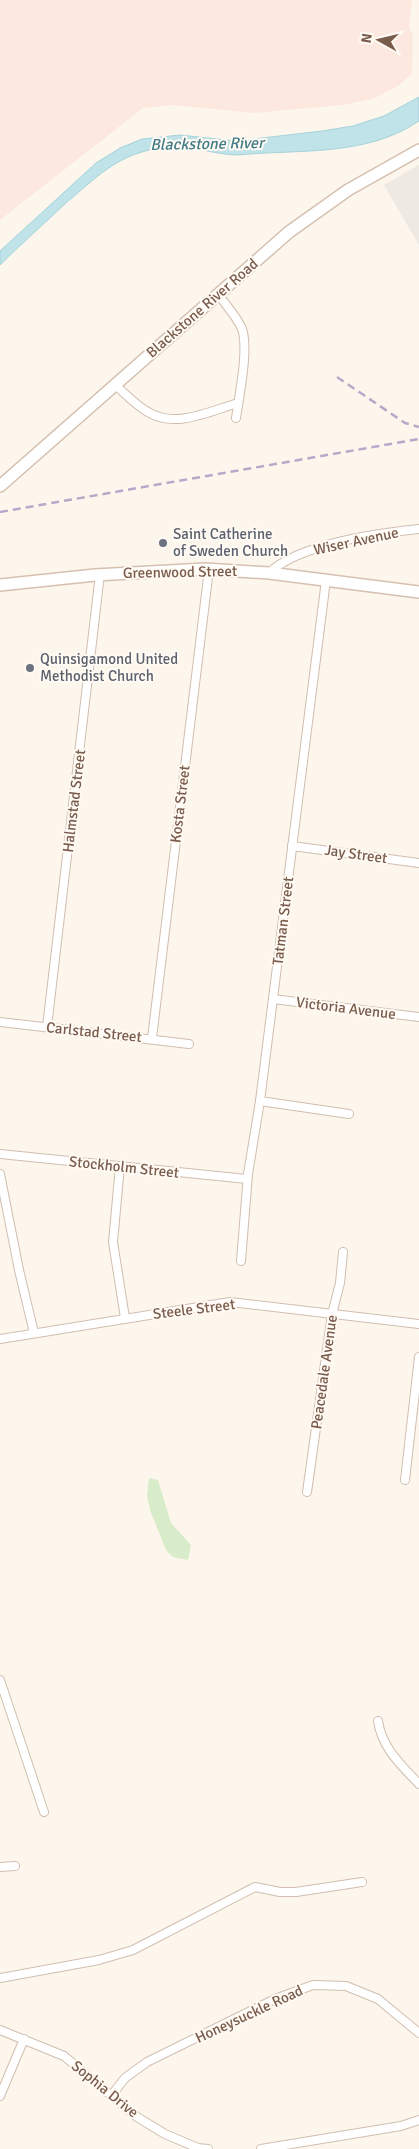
<svg xmlns="http://www.w3.org/2000/svg" width="419" height="2149" viewBox="0 0 419 2149" font-family="Signika,sans-serif">
	<style>
		.commercial { fill: #fde8e0 }
		.industrial { fill: #efe9e4 }
		.green { fill: #d8ecc9 }
		.water { fill: #bfe3e8; stroke: #a5d3da }
		.lines { fill: none; stroke-linecap: round; stroke-linejoin: round }
		.street-casing { stroke: #d1beb0; stroke-width: 10 }
		.secondary-casing { stroke: #d6c0b0; stroke-width: 14 }
		.street { stroke: #fff; stroke-width: 8 }
		.secondary { stroke: #fff; stroke-width: 11 }
		.rail { stroke: #b9a8c9; stroke-width: 2.5; stroke-dasharray: 8 5; stroke-linecap: butt }
		.worship-dot { fill: #6b7280; stroke: #fffaf3; stroke-width: 2 }
		.labels { text-anchor: middle; dominant-baseline: central; stroke-width: 4; stroke-linejoin: round; paint-order: stroke }
		.street-label { font-size: 15px; fill: #7a5c4d; stroke: #fffaf3 }
		.worship-label { font-size: 15px; fill: #5b616d; stroke: #fffaf3; text-anchor: start }
		.water-label { font-size: 16px; font-style: italic; fill: #437c86; stroke: #fffaf3 }
	</style>
	<rect width="100%" height="100%" fill="#fdf6ec"/>
	<polygon class="commercial" points="0,0 412,0 409,28 413,35 412,73 398,86 373,99 343,105 253,113 173,105 143,108 0,220"/>
	<polygon class="industrial" points="419,165 419,245 384,185"/>
	<polygon class="green" points="149,1478 158,1480 171,1523 191,1545 188,1560 173,1557 166,1550 150,1510 147,1496"/>
	<path class="water" d="M419 97V121C366 157 299 149 238 155 215 155 193 145 169 147 151 148 131 154 115 164 98 174 83 189 67 202 45 223 22 243 0 265V251L96 163 120 148 142 139 180 135 236 141 322 131 353 126 384 116Z"/>
	<g class="lines">
		<g class="street-casing">
			<g id="street">
				<path d="M218 294C226 305 237 317 242 329 249 349 239 397 236 418"/>
				<path d="M115 385C126 394 135 405 148 412 175 429 210 411 238 403"/>
				<path d="M269 573C299 544 378 533 419 529"/>
				<polyline points="292,846 419,863"/>
				<polyline points="273,999 419,1017"/>
				<polyline points="0,1022 189,1044"/>
				<polyline points="47,1027 100,574"/>
				<polyline points="152,1038 209,569"/>
				<polyline points="260,1101 349,1114"/>
				<polyline points="0,1154 247,1179"/>
				<polyline points="120,1166 113,1242 125,1318"/>
				<polyline points="0,1174 19,1270 34,1333"/>
				<polyline points="241,1261 248,1174 260,1101 326,580"/>
				<polyline points="0,1339 230,1302 419,1324"/>
				<polyline points="405,1480 419,1357"/>
				<polyline points="307,1492 332,1314 340,1283 343,1252"/>
				<polyline points="0,1680 44,1812"/>
				<path d="M378 1721C382 1748 401 1765 419 1784"/>
				<polyline points="0,1867 15,1866"/>
				<polyline points="0,1978 99,1960 133,1950 255,1887 280,1892 296,1892 362,1882"/>
				<polyline points="0,2030 64,2056 137,2117 165,2134 198,2148 208,2149"/>
				<polyline points="0,2096 24,2039"/>
				<polyline points="111,2096 125,2078 147,2062 275,1999 313,1985 346,1986 378,1999 419,2033"/>
				<polyline points="261,2149 401,2126 419,2120"/>
			</g>
		</g>
		<g class="secondary-casing">
			<g id="secondary">
				<polyline points="0,486 289,232 348,190 419,150"/>
				<polyline points="0,585 95,575 205,569 269,573 419,592"/>
			</g>
		</g>
		<use href="#street" class="street"/>
		<use href="#secondary" class="secondary"/>
		<g class="rail">
			<polyline points="337,377 405,423 419,427"/>
			<polyline points="0,512 419,439"/>
		</g>
	</g>
	<g class="worship-dot">
		<circle cx="163" cy="543" r="5"/>
		<circle cx="30" cy="668" r="5"/>
	</g>
	<g class="labels">
		<g class="street-label">
			<text transform="translate(202 308) rotate(-41)">Blackstone River Road</text>
			<text transform="translate(356 541) rotate(-12)">Wiser Avenue</text>
			<text transform="translate(180 572) rotate(-1)">Greenwood Street</text>
			<text transform="translate(74 801) rotate(-83)">Halmstad Street</text>
			<text transform="translate(180 804) rotate(-83)">Kosta Street</text>
			<text transform="translate(356 854) rotate(8)">Jay Street</text>
			<text transform="translate(283 921) rotate(-83)">Tatman Street</text>
			<text transform="translate(346 1008) rotate(7)">Victoria Avenue</text>
			<text transform="translate(94 1032) rotate(6)">Carlstad Street</text>
			<text transform="translate(124 1167) rotate(6)">Stockholm Street</text>
			<text transform="translate(194 1309) rotate(-7)">Steele Street</text>
			<text transform="translate(324 1372) rotate(-82)">Peacedale Avenue</text>
			<text transform="translate(249 2014) rotate(-25)">Honeysuckle Road</text>
			<text transform="translate(105 2089) rotate(39)">Sophia Drive</text>
		</g>
		<g class="worship-label">
			<text x="173" y="534">Saint Catherine<tspan x="173" dy="17">of Sweden Church</tspan></text>
			<text x="40" y="659">Quinsigamond United<tspan x="40" dy="17">Methodist Church</tspan></text>
		</g>
		<g class="water-label">
			<text transform="translate(207 144) rotate(-1)">Blackstone River</text>
		</g>
	</g>
	<g transform="translate(379 40) rotate(278)" stroke="#fffaf3" stroke-width="4" paint-order="stroke">
	<path d="M0-4L9 19L0 12L-9 19Z" fill="#7a5c4d"/>
	<text y="-8" font-size="14" font-weight="bold" text-anchor="middle" fill="#7a5c4d">N</text>
	</g>
</svg>
